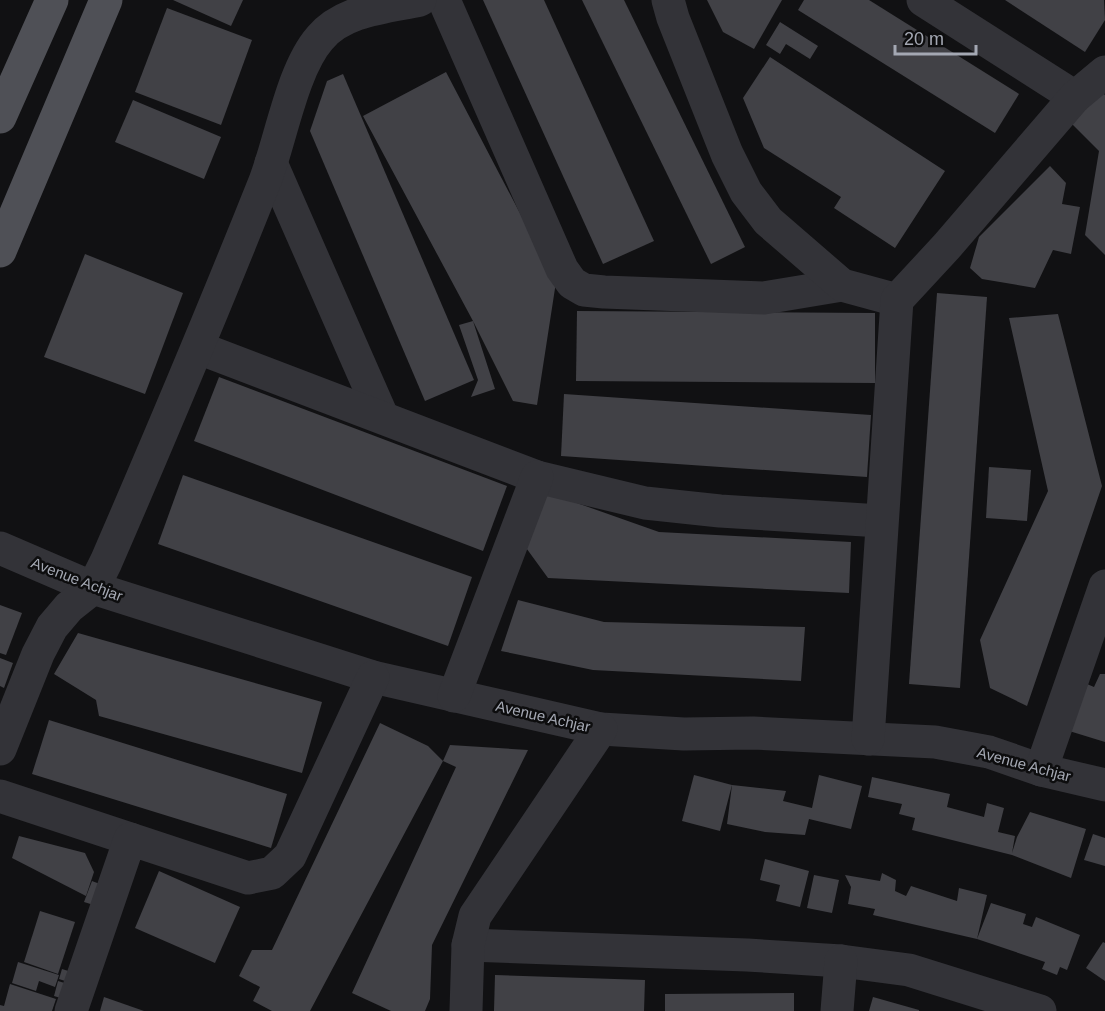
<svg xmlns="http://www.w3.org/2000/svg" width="1105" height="1011" viewBox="0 0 1105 1011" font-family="Helvetica,sans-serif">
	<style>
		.building { fill: #414146 }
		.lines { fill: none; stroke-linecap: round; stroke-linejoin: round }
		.minor { stroke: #333338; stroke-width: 33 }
		.major { stroke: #4f5056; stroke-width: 33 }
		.labels { text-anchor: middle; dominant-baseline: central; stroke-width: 5; stroke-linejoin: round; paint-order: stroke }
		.street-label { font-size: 15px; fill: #a4a8b3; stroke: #0d0d0e }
	</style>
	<rect width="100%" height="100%" fill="#111113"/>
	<g class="building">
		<polygon points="173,0 243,0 231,26"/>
		<polygon points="483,0 544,0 654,241 603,264"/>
		<polygon points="582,0 624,0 745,247 711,264"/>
		<polygon points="707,0 782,0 754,49 723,32"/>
		<polygon points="804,0 869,0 1019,94 995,133 798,10"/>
		<polygon points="1005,0 1104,0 1105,20 1085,52"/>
		<polygon points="167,8 252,40 221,125 135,92"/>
		<polygon points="780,22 818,46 810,59 786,44 780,54 766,45"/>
		<polygon points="770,57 945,171 895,248 834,208 841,197 764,148 743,98"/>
		<polygon points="446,72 556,282 537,405 513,401 473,321 495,389 471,397 478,380 459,325 473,321 363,116"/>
		<polygon points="343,74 474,380 425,401 310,131 327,81"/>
		<polygon points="1101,91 1105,95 1105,255 1085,235 1099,151 1071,123"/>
		<polygon points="133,100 221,137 204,179 115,142"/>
		<polygon points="1050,166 1066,183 1062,204 1080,207 1071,254 1053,250 1035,288 982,279 970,268 979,237"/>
		<polygon points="85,254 183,293 145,394 44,357"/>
		<polygon points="937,293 987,297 960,688 909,684"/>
		<polygon points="577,311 875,313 875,383 576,381"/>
		<polygon points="1058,314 1102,486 1027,706 990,688 980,640 1048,491 1009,318"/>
		<polygon points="219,377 507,486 483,551 194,441"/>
		<polygon points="564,394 871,415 867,477 561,456"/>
		<polygon points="989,467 1031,470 1027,521 986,518"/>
		<polygon points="183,475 472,577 448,646 158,544"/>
		<polygon points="543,491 659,532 851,542 849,593 548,578 524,545"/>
		<polygon points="518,600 604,622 805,627 801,681 593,670 501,651"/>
		<polygon points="0,605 22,613 6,655 0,653"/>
		<polygon points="78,633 322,702 302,773 99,716 96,700 54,674"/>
		<polygon points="0,658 13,663 4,688 0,686"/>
		<polygon points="1100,674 1105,674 1105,742 1066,730 1087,684 1094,687"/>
		<polygon points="49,720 287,794 271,848 32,774"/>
		<polygon points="380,723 428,746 443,761 310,1011 272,1011 253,1001 260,987 239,976 252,950 272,950"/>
		<polygon points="450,745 528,750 432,945 430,999 425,1011 391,1011 352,993 456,767 443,761"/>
		<polygon points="694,775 732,785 720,831 682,821"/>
		<polygon points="819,775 862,786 851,829 809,819 805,835 765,832 727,824 732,785 786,791 783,801 812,808"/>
		<polygon points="872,777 950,794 947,807 984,817 987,803 1004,808 998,832 1015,836 1012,853 1017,837 1030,812 1086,829 1071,878 1012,855 912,830 915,818 899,814 902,804 868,797"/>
		<polygon points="1093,834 1105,838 1105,866 1084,860"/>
		<polygon points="19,836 85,853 94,872 86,896 12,858"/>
		<polygon points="765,859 809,871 800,907 776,901 780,885 760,880"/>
		<polygon points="159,871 240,907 215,963 135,928"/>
		<polygon points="882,873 896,880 895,891 906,896 911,886 957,901 959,888 987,895 977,939 991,903 1026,914 1023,924 1032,927 1036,917 1080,935 1067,970 1060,967 1057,975 1042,969 1045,962 977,939 873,915 875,909 848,904 851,887 845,875 880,881"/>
		<polygon points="814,875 839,880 832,913 807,908"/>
		<polygon points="92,881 105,886 97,906 84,902"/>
		<polygon points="40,911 75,922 58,974 24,962"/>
		<polygon points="1103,942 1105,943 1105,981 1086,968"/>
		<polygon points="18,962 59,975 55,987 39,981 36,991 12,983"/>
		<polygon points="62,969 78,974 74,984 59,979"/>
		<polygon points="495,975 645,980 644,1011 494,1011"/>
		<polygon points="58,981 71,985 67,1000 54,996"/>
		<polygon points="10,984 56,999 52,1011 0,1011 0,1005 4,1006"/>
		<polygon points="794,993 794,1011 665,1011 665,994"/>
		<polygon points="104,997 144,1011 100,1011"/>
		<polygon points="873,997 919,1010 919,1011 869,1011"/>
	</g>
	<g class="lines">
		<g class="minor">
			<polyline points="444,0 562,269 572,283 584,290 604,292 764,298 842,285"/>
			<polyline points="668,0 673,18 727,154 746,192 768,221 842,285 897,300"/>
			<polyline points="923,0 1075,97"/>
			<polyline points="271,163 382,416"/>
			<polyline points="199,348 537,477 645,503 720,511 881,521"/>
			<polyline points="0,548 93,588 373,677 601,729 684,734 753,733 935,742 989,752 1041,770 1105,785"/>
			<polyline points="454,696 537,477"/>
			<polyline points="868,739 897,300 947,246 1075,97 1105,72"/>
			<path d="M0 749 38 654 52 627 69 607 93 588 106 562C161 435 214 309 265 181 281 139 292 70 320 38 343 10 387 7 420 0"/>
			<polyline points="1041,770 1105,586"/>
			<polyline points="0,796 130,839"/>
			<polyline points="468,945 747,955 841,961 909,970 1040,1011"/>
			<polyline points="71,1011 130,839 248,878 272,873 290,856 373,677"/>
			<polyline points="466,1011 468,945 475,916 601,729"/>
			<polyline points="837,1011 841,961"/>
		</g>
		<g class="major">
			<polyline points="0,117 52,0"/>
			<polyline points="0,251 106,0"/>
		</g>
	</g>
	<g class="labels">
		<g class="street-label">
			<text transform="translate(77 579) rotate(21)">Avenue Achjar</text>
			<text transform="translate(543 716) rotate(13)">Avenue Achjar</text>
			<text transform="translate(1024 764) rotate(15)">Avenue Achjar</text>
		</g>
	</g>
	<path d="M895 45v9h81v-9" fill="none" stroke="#a4a8b3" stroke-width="3"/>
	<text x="904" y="45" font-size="18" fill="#a4a8b3" stroke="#0d0d0e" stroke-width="4.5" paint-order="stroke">20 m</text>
</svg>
